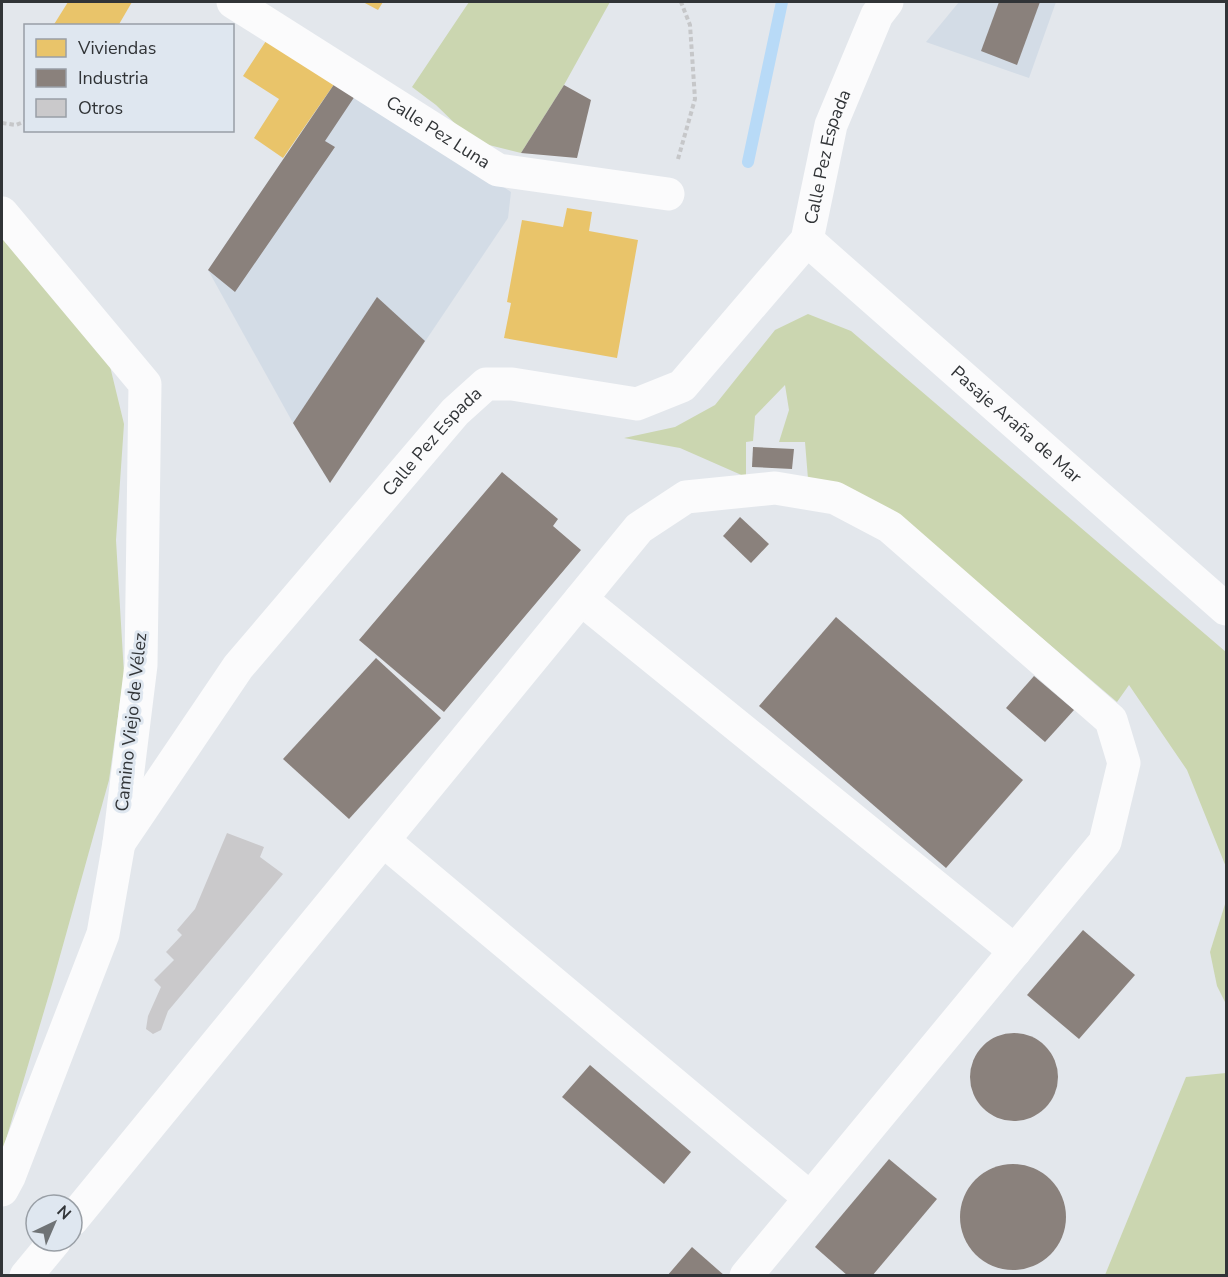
<svg xmlns="http://www.w3.org/2000/svg" width="1228" height="1277" viewBox="0 0 1228 1277" font-family="'Nunito Sans',sans-serif">
	<style>
		.built { fill: #d3dce6 }
		.green { fill: #cbd6b0 }
		.homes { fill: #e9c46a }
		.industry { fill: #8a817c }
		.lines { fill: none; stroke-linecap: round; stroke-linejoin: round }
		.stream { stroke: #b8daf7; stroke-width: 12 }
		.building { fill: #cac9cb }
		.path { stroke: #c6c7c9; stroke-width: 4; stroke-dasharray: 4.5 3; stroke-linecap: butt }
		.minor { stroke: #fbfbfc; stroke-width: 33 }
		.labels { text-anchor: middle; dominant-baseline: central; stroke-width: 6; stroke-linejoin: round; paint-order: stroke }
		.street-label { font-size: 18px; fill: #313437; stroke: #dfe7f0 }
	</style>
	<rect width="100%" height="100%" fill="#e3e7ec"/>
	<g class="built">
		<polygon points="959,2 1056,2 1029,78 926,42"/>
		<polygon points="337,80 511,192 508,218 330,483 293,423 208,270"/>
	</g>
	<g class="green">
		<polygon points="469,2 610,2 564,85 521,153 473,141 436,105 412,87"/>
		<polygon points="2,238 108,358 124,424 116,540 124,674 109,780 53,981 2,1153"/>
		<polygon points="808,314 851,331 1226,652 1226,867 1187,770 1129,685 1117,702 900,517 808,479 805,442 779,442 789,410 785,385 755,416 753,441 746,442 746,477 680,448 624,438 675,427 715,405 775,330"/>
		<polygon points="1226,901 1226,1004 1217,986 1210,952"/>
		<polygon points="1226,1073 1226,1275 1105,1275 1186,1077"/>
	</g>
	<g class="homes">
		<polygon points="68,2 132,2 118,26 53,26"/>
		<polygon points="363,2 383,2 378,10"/>
		<polygon points="266,41 337,80 283,158 254,138 279,99 243,76"/>
		<polygon points="567,208 592,212 589,231 638,240 617,358 504,338 511,303 507,302 522,220 563,227"/>
	</g>
	<g class="industry">
		<polygon points="999,2 1040,2 1017,65 981,51"/>
		<polygon points="337,80 357,93 325,141 335,147 235,292 208,270"/>
		<polygon points="564,85 591,100 577,158 521,153"/>
		<polygon points="377,297 425,341 330,483 293,423"/>
		<polygon points="753,447 794,449 792,469 752,467"/>
		<polygon points="502,472 558,519 553,526 581,550 444,712 359,640"/>
		<polygon points="740,517 769,544 751,563 723,536"/>
		<polygon points="836,617 1023,780 946,868 759,706"/>
		<polygon points="376,658 441,718 349,819 283,759"/>
		<polygon points="1034,676 1074,710 1045,742 1006,708"/>
		<polygon points="1083,930 1135,975 1079,1039 1027,995"/>
		<circle cx="1014" cy="1077" r="44"/>
		<polygon points="590,1065 691,1152 664,1184 562,1097"/>
		<polygon points="889,1159 937,1199 872,1276 848,1276 815,1247"/>
		<circle cx="1013" cy="1217" r="53"/>
		<polygon points="692,1247 725,1276 667,1276"/>
	</g>
	<g class="lines">
		<polyline class="stream" points="748,162 782,2"/>
	</g>
	<polygon class="building" points="227,833 264,847 260,857 283,874 168,1011 161,1030 153,1034 146,1029 148,1016 161,987 154,980 174,960 166,952 182,935 177,930 195,909"/>
	<g class="lines">
		<g class="path">
			<polyline points="2,123 16,125 26,121"/>
			<polyline points="678,159 695,99 690,25 681,2"/>
		</g>
		<g class="minor">
			<path id="s1" d="M233 2 498 170 668 194"/>
			<polyline points="2,213 145,384 141,665 119,843 103,934 9,1177 2,1190"/>
			<path id="s2" d="M807 240 1226 609"/>
			<polyline points="581,599 1015,951"/>
			<polyline points="384,841 810,1198"/>
			<path id="s3" d="M119 843 238 667 455 412 486 384H512L637 404 682 386 807 240 831 125 877 15 887 2"/>
			<polyline points="72,1220 639,528 686,497 775,488 835,498 890,527 1111,720 1124,763 1105,842 746,1276"/>
			<polyline points="26,1276 55,1241"/>
		</g>
	</g>
	<g class="labels">
		<g class="street-label">
			<text stroke="none"><textPath href="#s1" startOffset="243">Calle Pez Luna</textPath></text>
			<text stroke="none"><textPath href="#s3" startOffset="1068">Calle Pez Espada</textPath></text>
			<text stroke="none"><textPath href="#s2" startOffset="279">Pasaje Araña de Mar</textPath></text>
			<text stroke="none"><textPath href="#s3" startOffset="510">Calle Pez Espada</textPath></text>
			<text transform="translate(131 722) rotate(-84)">Camino Viejo de Vélez</text>
		</g>
	</g>
	<rect width="1228" height="1277" fill="none" stroke="#313437" stroke-width="6"/>
	<rect x="24" y="24" width="210" height="108" fill="#dfe7f0" stroke="#999fa6" stroke-width="1.5"/>
	<rect x="36" y="39" width="30" height="18" fill="#e9c46a" stroke="#999fa6" stroke-width="1.5"/>
	<text x="78" y="54" font-size="18" fill="#313437">Viviendas</text>
	<rect x="36" y="69" width="30" height="18" fill="#8a817c" stroke="#999fa6" stroke-width="1.5"/>
	<text x="78" y="84" font-size="18" fill="#313437">Industria</text>
	<rect x="36" y="99" width="30" height="18" fill="#cac9cb" stroke="#999fa6" stroke-width="1.5"/>
	<text x="78" y="114" font-size="18" fill="#313437">Otros</text>
	<g transform="translate(54 1223) rotate(44)"><circle r="28" fill="#dfe7f0" stroke="#999fa6" stroke-width="1.5"/>
	<path d="M0-4.5L10 22L0 15L-10 22Z" fill="#6f7376"/>
	<text y="-9" font-size="16" font-weight="bold" text-anchor="middle" fill="#313437">N</text>
	</g>
</svg>
